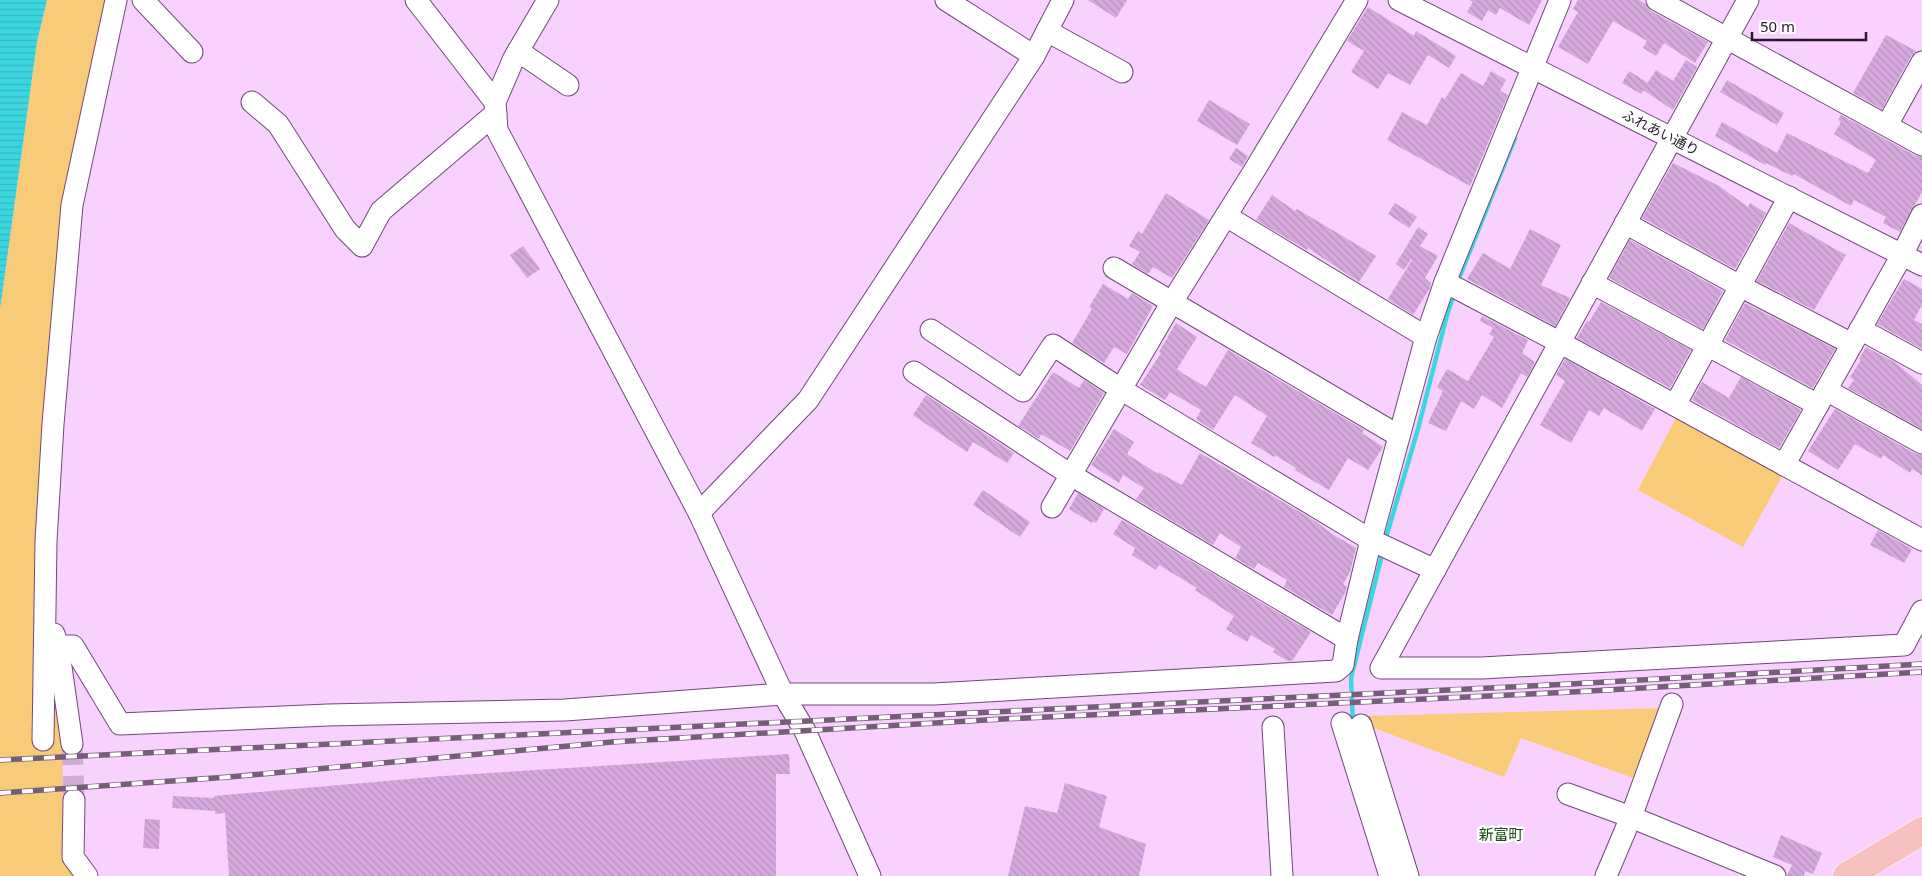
<svg xmlns="http://www.w3.org/2000/svg" width="1922" height="876" viewBox="0 0 1922 876" font-family="'Noto Sans','Noto Sans JP',sans-serif">
	<style>
		.green { fill: #f8cb78 }
		.water { fill: url(#water-rules) }
		.lines { fill: none; stroke-linecap: round; stroke-linejoin: round }
		.stream { stroke: #3cd6e0; stroke-width: 4.5 }
		.building { fill: url(#building-back-hatch) }
		.minor-tunnel { stroke: #ceacd4; stroke-width: 21; stroke-dasharray: 21 11; stroke-linecap: butt }
		.minor-casing { stroke: #714878; stroke-width: 23 }
		.major-casing { stroke: #fff; stroke-width: 29 }
		.minor { stroke: #fff; stroke-width: 21 }
		.major { stroke: #f4c1bf; stroke-width: 28 }
		.rail-casing { stroke: #775d7b; stroke-width: 5.5 }
		.rail { stroke: #fff; stroke-width: 4; stroke-dasharray: 11; stroke-linecap: butt }
		.labels { text-anchor: middle; dominant-baseline: central; stroke-width: 4.5; stroke-linejoin: round; paint-order: stroke }
		.street-label { font-size: 14px; fill: #28172b; stroke: #fff }
		.neighbourhood-label { font-size: 15px; fill: #1a4c15; stroke: #fff }
	</style>
	<defs>
		<pattern id="water-rules" width="6" height="5" patternUnits="userSpaceOnUse" patternTransform="scale(1.25)"><rect width="6" height="5" fill="#3cd6e0"/><path d="M0 2.5h6" fill="none" stroke="#35b7c0"/></pattern>
		<pattern id="building-back-hatch" width="6" height="6" patternUnits="userSpaceOnUse" patternTransform="scale(1.25)"><rect width="6" height="6" fill="#d6a8de"/><path d="M-1 5l2 2M0 0l6 6M5-1l2 2" fill="none" stroke="#b890bf"/></pattern>
	</defs>
	<rect width="100%" height="100%" fill="#f8d1fe"/>
	<g class="green">
		<polygon points="47,0 107,0 82,124 37,607 63,726 62,857 75,876 0,876 0,309 37,42"/>
		<polygon points="1677,416 1784,473 1743,547 1638,490"/>
		<polygon points="1667,708 1639,780 1521,738 1504,777 1366,725 1365,716"/>
	</g>
	<polygon class="water" points="0,0 47,0 37,42 0,309"/>
	<g class="lines">
		<g class="stream">
			<polyline points="1458,281 1515,138"/>
			<polyline points="1385,541 1418,429 1447,315 1454,294"/>
			<polyline points="1353,724 1351,678 1383,551"/>
		</g>
	</g>
	<g class="building">
		<polygon points="1088,0 1127,0 1116,18"/>
		<polygon points="1470,0 1542,0 1529,25 1500,8 1496,15 1488,10 1482,21 1467,12 1473,2"/>
		<polygon points="1578,0 1639,0 1646,4 1651,11 1708,42 1695,63 1664,43 1656,56 1643,48 1647,41 1613,21 1588,64 1558,47 1578,12 1573,9"/>
		<polygon points="1368,7 1414,36 1416,31 1456,56 1449,68 1428,55 1410,85 1388,73 1378,89 1351,72 1364,51 1347,41"/>
		<polygon points="1886,35 1916,51 1911,56 1882,109 1853,93"/>
		<polygon points="1686,60 1697,67 1673,110 1643,90 1656,70 1673,81"/>
		<polygon points="1491,71 1506,80 1500,91 1508,95 1470,186 1387,140 1402,112 1427,125 1442,97 1445,99 1461,73 1483,86"/>
		<polygon points="1629,71 1648,83 1641,94 1622,83"/>
		<polygon points="1727,80 1784,113 1777,125 1720,92"/>
		<polygon points="1209,100 1250,124 1237,145 1197,121"/>
		<polygon points="1841,115 1916,156 1922,157 1922,192 1900,232 1883,223 1886,217 1854,200 1851,206 1794,174 1792,176 1766,163 1765,165 1715,136 1722,122 1777,153 1787,133 1868,173 1876,160 1834,134 1841,122 1838,120"/>
		<polygon points="1236,148 1248,156 1242,167 1229,159"/>
		<polygon points="1673,163 1719,186 1748,207 1750,203 1766,213 1735,269 1642,218"/>
		<polygon points="1166,193 1209,220 1172,278 1153,267 1148,274 1132,264 1140,252 1129,246 1138,231 1142,234"/>
		<polygon points="1272,195 1295,211 1297,209 1376,256 1359,282 1308,248 1307,250 1256,220"/>
		<polygon points="1395,203 1417,217 1409,228 1388,214"/>
		<polygon points="1789,223 1846,255 1814,310 1757,281"/>
		<polygon points="1418,227 1428,234 1420,246 1438,256 1425,278 1431,283 1430,288 1413,315 1388,299 1412,260 1411,259 1404,270 1396,264"/>
		<polygon points="1530,229 1561,245 1541,285 1570,298 1555,326 1467,279 1483,253 1510,269"/>
		<polygon points="1630,240 1723,291 1703,329 1609,278"/>
		<polygon points="523,246 540,269 527,278 510,255"/>
		<polygon points="1904,279 1922,289 1922,305 1914,320 1922,324 1922,349 1877,324"/>
		<polygon points="1103,284 1128,299 1132,293 1153,306 1127,354 1114,347 1104,363 1072,343 1092,309 1089,307"/>
		<polygon points="1601,302 1691,350 1670,388 1577,338 1587,321 1589,322"/>
		<polygon points="1745,303 1835,349 1813,388 1725,340"/>
		<polygon points="1482,316 1528,340 1522,353 1535,362 1527,377 1521,373 1502,408 1482,395 1474,409 1461,401 1446,431 1428,423 1443,391 1437,387 1447,369 1468,381 1494,337 1489,334 1493,328 1480,321"/>
		<polygon points="1176,323 1197,337 1177,369 1182,373 1206,387 1228,350 1352,423 1364,430 1362,433 1383,447 1368,470 1348,458 1329,490 1295,470 1296,468 1275,455 1274,457 1251,443 1267,416 1235,395 1213,430 1196,419 1201,410 1170,392 1165,400 1140,385 1161,353 1159,352"/>
		<polygon points="1866,347 1896,363 1922,385 1922,429 1848,388 1854,380 1850,377 1861,360 1859,359"/>
		<polygon points="1565,359 1655,409 1642,431 1604,408 1599,416 1589,410 1571,443 1540,425 1565,381 1556,375"/>
		<polygon points="1053,372 1079,388 1084,380 1104,393 1070,451 1041,434 1039,439 1018,426"/>
		<polygon points="1741,377 1801,410 1779,448 1692,400 1702,382 1729,398"/>
		<polygon points="926,395 1014,453 1007,463 973,442 967,452 913,415"/>
		<polygon points="1835,409 1916,454 1922,455 1922,475 1912,469 1910,473 1883,455 1881,459 1855,444 1838,470 1808,451"/>
		<polygon points="1114,429 1134,442 1127,454 1158,474 1158,472 1182,485 1200,453 1315,521 1332,534 1356,548 1350,572 1343,584 1347,587 1345,593 1332,615 1284,587 1287,580 1258,563 1254,569 1235,558 1241,547 1220,533 1213,545 1136,499 1144,488 1123,475 1119,483 1091,465"/>
		<polygon points="983,490 1030,522 1020,537 973,505"/>
		<polygon points="1078,493 1104,509 1096,523 1093,521 1092,523 1069,509"/>
		<polygon points="1122,520 1311,632 1292,661 1288,661 1273,652 1275,649 1251,635 1247,642 1226,629 1234,616 1195,590 1197,588 1159,565 1156,570 1132,555 1135,548 1113,534"/>
		<polygon points="1878,530 1912,549 1904,563 1870,545"/>
		<polygon points="789,754 790,774 776,774 776,876 229,876 225,813 215,814 215,811 172,808 173,796 214,798 214,796 443,776"/>
		<polygon points="1065,783 1107,796 1099,827 1146,844 1139,876 1008,876 1025,806 1057,813"/>
		<polygon points="145,819 160,820 159,849 143,848"/>
		<polygon points="1781,835 1822,853 1813,874 1805,871 1804,876 1787,876 1792,865 1773,857"/>
	</g>
	<g class="lines">
		<polyline class="minor-tunnel" points="72,744 74,800"/>
		<g class="minor-casing">
			<g id="minor">
				<polyline points="143,0 192,52"/>
				<polyline points="416,0 495,102"/>
				<polyline points="548,0 514,58 495,102 497,130 699,513 783,694 805,731 870,876"/>
				<polyline points="946,0 1034,56"/>
				<polyline points="1399,0 1922,265"/>
				<polyline points="1657,0 1922,145"/>
				<polyline points="1748,0 1381,668 1482,668 1904,645 1922,611"/>
				<polyline points="1047,31 1122,72"/>
				<polyline points="518,51 568,85"/>
				<polyline points="252,102 278,124 345,229 362,246 381,211 496,113"/>
				<polyline points="1887,125 1922,62"/>
				<polyline points="1226,216 1426,337"/>
				<polyline points="1625,223 1740,286 1852,344"/>
				<polyline points="1114,268 1399,436"/>
				<polyline points="1445,282 1560,0"/>
				<polyline points="1592,283 1818,405"/>
				<polyline points="1860,329 1922,363"/>
				<polyline points="931,330 1023,391 1053,345 1122,390 1371,540 1435,570"/>
				<polyline points="914,372 1071,475 1347,639 1371,540 1426,337 1445,282 1559,342 1922,540"/>
				<polyline points="1826,390 1922,443"/>
				<polyline points="1675,405 1789,197"/>
				<polyline points="1784,465 1902,255 1922,215"/>
				<polyline points="1052,507 1172,302 1254,171 1357,0"/>
				<polyline points="699,513 808,400 1034,56 1063,0"/>
				<polyline points="54,634 58,646 72,744"/>
				<polyline points="58,646 73,646 120,724 328,715 565,710 783,694 934,694 1336,671 1343,665 1347,639"/>
				<polyline points="1342,723 1390,876"/>
				<polyline points="1361,725 1408,876"/>
				<polyline points="1273,727 1282,876"/>
				<polyline points="43,740 46,541 53,424 72,205 116,0"/>
				<polyline points="1568,794 1631,817 1672,704"/>
				<polyline points="74,800 73,857 87,876"/>
				<polyline points="1606,876 1631,817 1775,876"/>
			</g>
		</g>
		<g class="major-casing">
			<polyline id="major" points="1847,876 1922,831"/>
		</g>
		<use href="#minor" class="minor"/>
		<use href="#major" class="major"/>
		<g class="rail-casing">
			<g id="rail">
				<polyline points="0,760 1571,684 1922,664"/>
				<polyline points="0,793 229,777 612,742 1003,719 1572,692 1922,672"/>
			</g>
		</g>
		<use href="#rail" class="rail"/>
	</g>
	<g class="labels">
		<g class="street-label">
			<text transform="translate(1661 132) rotate(27)">ふれあい通り</text>
		</g>
		<g class="neighbourhood-label">
			<text x="1501" y="834">新富町</text>
		</g>
	</g>
	<path d="M1752 32v8h114v-8" fill="none" stroke="#28172b" stroke-width="2.5"/>
	<text x="1760" y="32" font-size="15" fill="#28172b" stroke="#ffffff" stroke-width="4" paint-order="stroke">50 m</text>
</svg>
